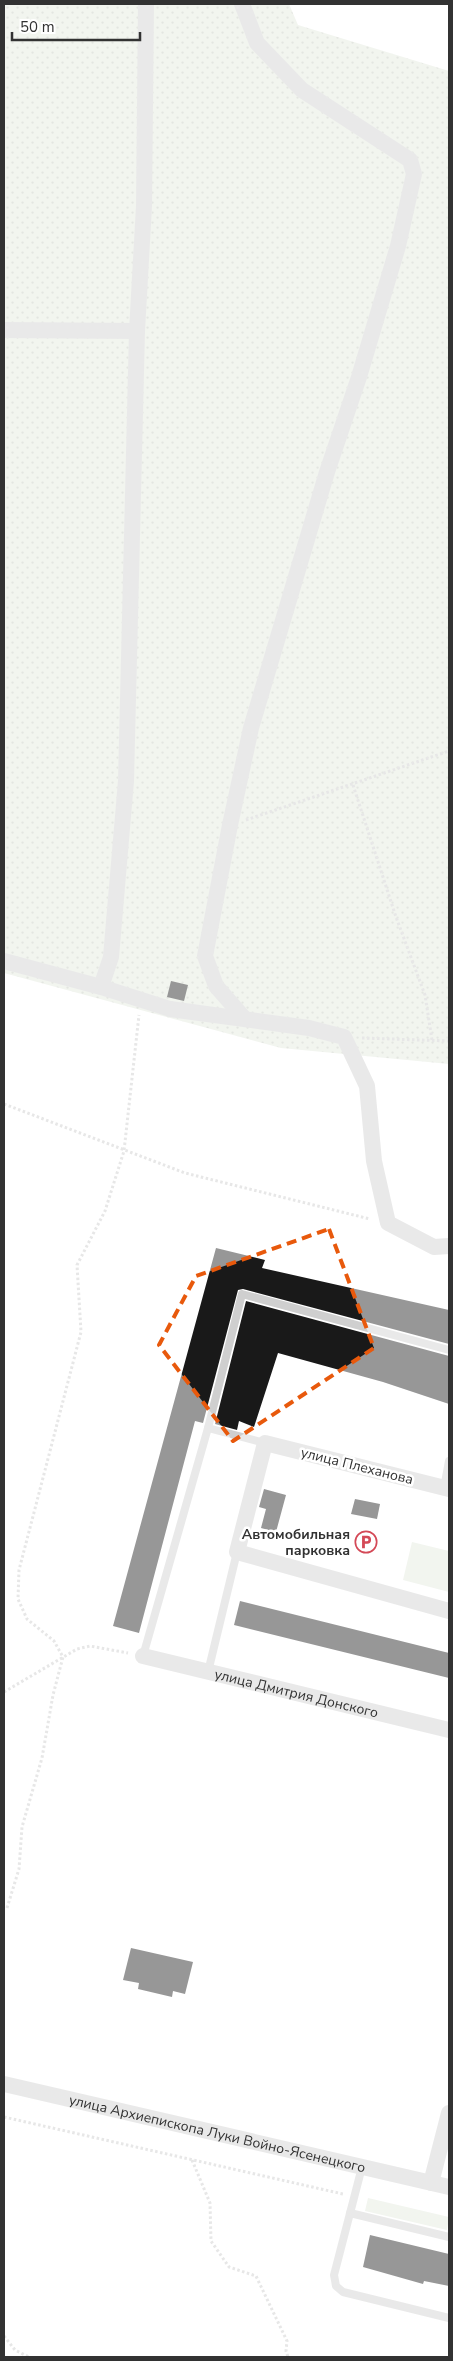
<svg xmlns="http://www.w3.org/2000/svg" width="453" height="2361" viewBox="0 0 453 2361" font-family="'Nunito Sans',sans-serif">
	<style>
		.green { fill: #e2e8dc }
		.garden { fill: url(#garden-dots) }
		.building { fill: #191919 }
		.lines { fill: none; stroke-linecap: round; stroke-linejoin: round }
		.path { stroke: #c9c9c9; stroke-width: 3; stroke-dasharray: 2.5 2.5; stroke-linecap: butt }
		.service { stroke: #cfcfcf; stroke-width: 8 }
		.minor { stroke: #cfcfcf; stroke-width: 16 }
		.marked { fill: none; stroke: #e8590c; stroke-width: 4; stroke-dasharray: 10 6; stroke-linejoin: round }
		.labels { text-anchor: middle; dominant-baseline: central; stroke-width: 5; stroke-linejoin: round; paint-order: stroke }
		.street-label { font-size: 14px; fill: #323232; stroke: #fff }
		.poi-label { font-size: 14px; font-weight: bold; fill: #323232; stroke: #fff; text-anchor: end }
	</style>
	<defs>
		<pattern id="garden-dots" width="8" height="8" patternUnits="userSpaceOnUse" patternTransform="scale(1.25)"><rect width="8" height="8" fill="#e2e8dc"/><path d="M2 2h.1M6 6h.1" fill="none" stroke="#c2c7bd" stroke-width="1.8" stroke-linecap="round"/></pattern>
	</defs>
	<rect width="100%" height="100%" fill="#fff"/>
	<g class="green">
		<polygon points="412,1542 449,1551 449,1592 403,1580"/>
		<polygon points="368,2198 449,2217 447,2230 365,2211"/>
	</g>
	<polygon class="garden" points="4,4 289,4 298,25 449,71 449,1064 281,1048 4,973"/>
	<g class="building">
		<polygon points="171,981 188,985 184,1001 167,997"/>
		<polygon points="216,1248 265,1260 262,1268 449,1310 449,1344 243,1289 238,1290 203,1423 195,1421 139,1633 113,1626"/>
		<polygon points="246,1301 449,1356 449,1404 383,1382 278,1353 254,1427 239,1421 237,1430 215,1424"/>
		<polygon points="264,1489 286,1495 276,1532 261,1528 266,1509 259,1507"/>
		<polygon points="355,1499 380,1504 377,1519 351,1514"/>
		<polygon points="240,1601 449,1653 449,1678 234,1625"/>
		<polygon points="131,1948 193,1962 185,1994 173,1991 172,1997 138,1989 139,1983 123,1980"/>
		<polygon points="370,2235 449,2254 449,2286 424,2281 423,2284 363,2267"/>
	</g>
	<g class="lines">
		<g class="path">
			<polyline points="353,785 396,917 425,995 432,1040"/>
			<polyline points="246,820 449,751"/>
			<polyline points="362,1038 449,1041"/>
			<polyline points="4,1104 185,1173 370,1219"/>
			<polyline points="4,1692 77,1649 90,1646 128,1653"/>
			<polyline points="7,1908 19,1869 22,1827 42,1758 53,1695 63,1657 54,1641 27,1619 18,1599 19,1570 81,1332 77,1265 105,1211 124,1151 139,1015"/>
			<polyline points="4,2117 343,2194"/>
			<polyline points="192,2160 210,2203 211,2241 229,2267 256,2276 287,2341 286,2351 288,2357"/>
			<polyline points="4,2336 15,2350 29,2357"/>
		</g>
		<g class="service">
			<polyline points="208,1428 265,1443"/>
			<polyline points="444,1488 449,1461"/>
			<polyline points="143,1656 208,1428 242,1294 449,1350"/>
			<polyline points="208,1672 237,1552"/>
			<polyline points="362,2167 334,2275 336,2286 343,2292 449,2318"/>
			<polyline points="350,2213 449,2237"/>
		</g>
		<g class="minor">
			<polyline points="242,4 257,43 302,90 410,160 414,174 398,246 359,377 327,472 251,728 230,825 205,956 216,986 244,1018"/>
			<polyline points="4,330 137,331"/>
			<polyline points="4,961 101,987 170,1009 309,1028 344,1037 367,1086 374,1161 388,1223 434,1247 449,1246"/>
			<polyline points="101,987 111,957 126,781 137,331 144,206 146,4"/>
			<polyline points="449,1489 265,1443 237,1552 449,1611"/>
			<path id="s1" d="M143 1656 449 1730"/>
			<path id="s2" d="M4 2084 449 2187"/>
			<polyline points="431,2183 449,2113"/>
		</g>
	</g>
	<path d="M0 0H453V2361H0ZM329 1229 374 1348 233 1441 159 1345 196 1276Z" fill="#fff" fill-opacity=".55" fill-rule="evenodd"/>
	<path class="marked" d="M329 1229 374 1348 233 1441 159 1345 196 1276Z"/>
	<defs>
		<g id="parking-ring" transform="scale(1.125)"><circle r="9.5" fill="#fff" stroke="#d44957" stroke-width="1.5"/><path d="M-3.5-5.5H1a3.5 3.5 0 0 1 0 7H-1V5.5H-3.5ZM-1-3.4V-.6H.8a1.4 1.4 0 0 0 0-2.8Z" fill="#d44957"/></g>
	</defs>
	<g fill-rule="evenodd">
		<use href="#parking-ring" x="366" y="1542"/>
	</g>
	<g class="labels">
		<g class="street-label">
			<text transform="translate(357 1466) rotate(14)">улица Плеханова</text>
			<text stroke="none"><textPath href="#s1" startOffset="158">улица Дмитрия Донского</textPath></text>
			<text stroke="none"><textPath href="#s2" startOffset="219">улица Архиепископа Луки Войно-Ясенецкого</textPath></text>
		</g>
		<g class="poi-label">
			<text x="350" y="1534">Автомобильная<tspan x="350" dy="16">парковка</tspan></text>
		</g>
	</g>
	<rect width="453" height="2361" fill="none" stroke="#323232" stroke-width="10"/>
	<path d="M12 32v8h128v-8" fill="none" stroke="#323232" stroke-width="2.5"/>
	<text x="20" y="32" font-size="15" fill="#323232" stroke="#ffffff" stroke-width="4" paint-order="stroke">50 m</text>
</svg>
